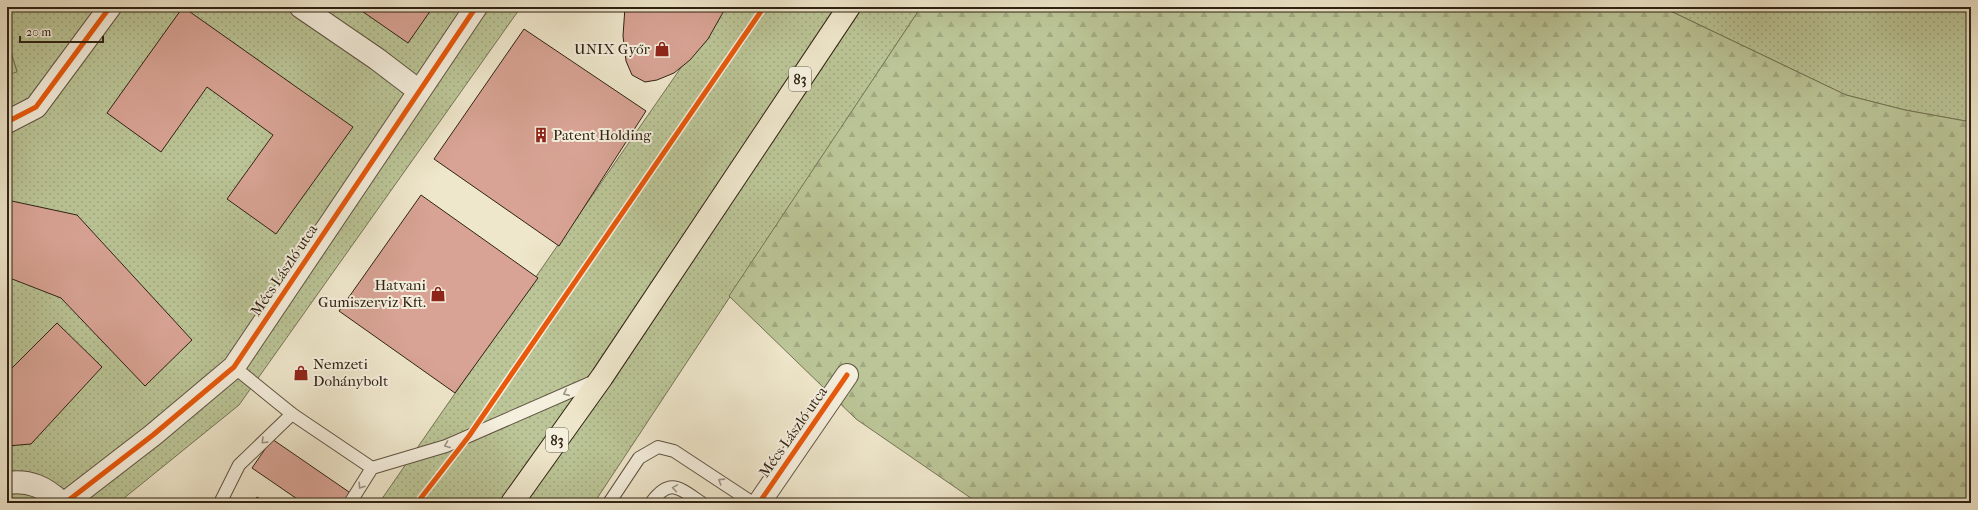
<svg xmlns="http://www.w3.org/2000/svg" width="1978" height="510" viewBox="0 0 1978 510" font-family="'IM FELL French Canon',serif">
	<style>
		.grass { fill: url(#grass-dots); stroke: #757455 }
		.forest { fill: url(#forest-firs); stroke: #757455 }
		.building { fill: #d8a394; stroke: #2f2213 }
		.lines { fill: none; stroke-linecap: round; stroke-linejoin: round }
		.lane-casing { stroke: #5f5341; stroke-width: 14 }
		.street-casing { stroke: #5f5341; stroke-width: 24 }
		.primary-casing { stroke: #2f2213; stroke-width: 24 }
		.lane { stroke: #f5efde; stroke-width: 12 }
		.street { stroke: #f5efde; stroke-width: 22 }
		.primary { stroke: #efe7cc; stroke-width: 22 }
		.cycleway-casing { stroke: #f5efde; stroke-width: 8 }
		.cycleway { stroke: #e8590c; stroke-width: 5 }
		.oneway { stroke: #9c9383 }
		.labels { text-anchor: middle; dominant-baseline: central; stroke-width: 4; stroke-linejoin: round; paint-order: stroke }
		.shield { fill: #f5efde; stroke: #6a6050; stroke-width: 1 }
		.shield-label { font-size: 14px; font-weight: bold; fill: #2f2213 }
		.poi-label { font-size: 15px; fill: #2f2213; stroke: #f5efde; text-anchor: end }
		.street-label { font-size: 15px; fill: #2f2213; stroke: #f5efde }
	</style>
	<defs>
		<pattern id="grass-dots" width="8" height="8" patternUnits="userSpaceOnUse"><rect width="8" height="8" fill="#bbc597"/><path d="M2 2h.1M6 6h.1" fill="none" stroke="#a1a981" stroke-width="1.8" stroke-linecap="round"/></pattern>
		<pattern id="forest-firs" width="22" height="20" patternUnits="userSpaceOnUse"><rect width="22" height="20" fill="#bbc597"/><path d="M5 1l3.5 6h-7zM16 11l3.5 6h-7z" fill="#a1a981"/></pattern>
	</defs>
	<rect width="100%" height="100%" fill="#efe7cc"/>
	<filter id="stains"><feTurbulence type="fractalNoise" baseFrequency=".005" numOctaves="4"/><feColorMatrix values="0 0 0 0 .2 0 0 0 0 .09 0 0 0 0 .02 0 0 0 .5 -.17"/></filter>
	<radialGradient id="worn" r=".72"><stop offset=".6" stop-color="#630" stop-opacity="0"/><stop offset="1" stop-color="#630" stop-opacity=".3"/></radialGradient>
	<g class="grass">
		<polygon points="8,7 521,7 239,405 118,503 7,503 7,75 17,71 7,40"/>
		<polygon points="723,7 921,7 594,503 379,503"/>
		<polygon points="1662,7 1971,7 1971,122 1905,110 1846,95"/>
	</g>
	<g class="forest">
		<polygon points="921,7 1662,7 1846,95 1905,110 1971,122 1971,503 978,503 856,419 729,296"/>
		<polygon points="7,40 17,72 7,75"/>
	</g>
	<g class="building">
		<polygon points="183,7 353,127 276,234 227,199 273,135 207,87 161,152 107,113"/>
		<polygon points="356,7 433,7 408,43"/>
		<polygon points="625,7 726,7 708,39 690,60 674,73 657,80 645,82 632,75 626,61 623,36"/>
		<polygon points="524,29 646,111 559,246 434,159"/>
		<polygon points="421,195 538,278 455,393 339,311"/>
		<polygon points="7,200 77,215 192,340 145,386 61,298 7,277"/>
		<polygon points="57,323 102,367 31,444 7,446 7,373"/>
		<polygon points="272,439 365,503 303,503 252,468"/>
		<polygon points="257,497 266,503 253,503"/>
	</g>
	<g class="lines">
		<g class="lane-casing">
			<g id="lane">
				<polyline points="234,367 292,414 372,468"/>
				<polyline points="220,503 239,465 292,414"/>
				<polyline points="350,503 372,468 446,446 597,380"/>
				<polyline points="609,503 639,458 658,447 674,451 753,503"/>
				<path d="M651 503C670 477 679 488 702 503"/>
			</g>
		</g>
		<g class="street-casing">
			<g id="street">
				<polyline points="301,7 377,59 419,91"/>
				<polyline points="7,122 36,107 110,7"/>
				<path d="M7 483C30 480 45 487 62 503"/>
				<polyline points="65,503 153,435 234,367 476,7"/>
				<polyline points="759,503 847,375"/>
			</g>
		</g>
		<g class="primary-casing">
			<polyline id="primary" points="512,503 602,377 849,7"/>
		</g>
		<use href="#lane" class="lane"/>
		<use href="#street" class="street"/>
		<use href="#primary" class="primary"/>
		<g class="cycleway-casing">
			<g id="cycleway">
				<polyline points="7,122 36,107 110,7"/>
				<polyline points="65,503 153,435 234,367 476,7"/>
				<polyline points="417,503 469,436 764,7"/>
				<polyline points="759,503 847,375"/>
			</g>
		</g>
		<use href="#cycleway" class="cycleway"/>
	</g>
	<defs><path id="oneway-chevron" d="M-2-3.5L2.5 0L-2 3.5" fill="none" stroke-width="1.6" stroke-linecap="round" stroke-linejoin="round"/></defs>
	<g class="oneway">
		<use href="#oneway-chevron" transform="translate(566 393) rotate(156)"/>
		<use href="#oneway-chevron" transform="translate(264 441) rotate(136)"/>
		<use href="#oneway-chevron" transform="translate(447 445) rotate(159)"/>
		<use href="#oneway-chevron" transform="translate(721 481) rotate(-147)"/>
		<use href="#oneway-chevron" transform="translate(361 486) rotate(123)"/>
		<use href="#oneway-chevron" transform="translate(675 488) rotate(-171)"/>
	</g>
	<defs>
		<g id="shop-bare" transform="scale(1.2)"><path d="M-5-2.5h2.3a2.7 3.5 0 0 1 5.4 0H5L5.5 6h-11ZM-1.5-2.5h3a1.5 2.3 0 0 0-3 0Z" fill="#8f2418" stroke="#f5efde" stroke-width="2.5" paint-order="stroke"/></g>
		<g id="building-bare" transform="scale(1.2)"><path d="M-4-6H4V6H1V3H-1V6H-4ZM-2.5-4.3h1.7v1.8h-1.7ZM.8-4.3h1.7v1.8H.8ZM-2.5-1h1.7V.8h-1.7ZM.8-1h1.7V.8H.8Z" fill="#8f2418" stroke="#f5efde" stroke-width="2.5" paint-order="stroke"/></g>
	</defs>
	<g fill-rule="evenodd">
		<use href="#shop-bare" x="662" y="49"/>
		<use href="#building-bare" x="541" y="135"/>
		<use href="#shop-bare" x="438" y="294"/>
		<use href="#shop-bare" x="301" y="373"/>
	</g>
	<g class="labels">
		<g class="shield">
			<rect x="789" y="67" width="22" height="24" rx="3"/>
			<rect x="546" y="428" width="22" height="24" rx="3"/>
		</g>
		<g class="shield-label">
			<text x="800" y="79">83</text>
			<text x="557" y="440">83</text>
		</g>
		<g class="poi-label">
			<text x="650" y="49">UNIX Győr</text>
			<text x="553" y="135" text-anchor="start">Patent Holding</text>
			<text x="426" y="285">Hatvani<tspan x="426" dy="17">Gumiszerviz Kft.</tspan></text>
			<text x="313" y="364" text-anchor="start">Nemzeti<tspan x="313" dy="17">Dohánybolt</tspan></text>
		</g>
		<g class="street-label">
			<text transform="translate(284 270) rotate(-56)">Mécs László utca</text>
			<text transform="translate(793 432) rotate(-55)">Mécs László utca</text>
		</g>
	</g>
	<rect width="1978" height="510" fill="none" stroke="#efe7cc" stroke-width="24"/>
	<rect x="8" y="8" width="1962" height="494" fill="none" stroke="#2f2213" stroke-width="2"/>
	<rect x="12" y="12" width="1954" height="486" fill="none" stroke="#2f2213"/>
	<path d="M20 36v6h83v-6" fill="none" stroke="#2f2213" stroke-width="2"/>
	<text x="26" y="36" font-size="12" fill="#2f2213" stroke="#f5efde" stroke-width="3" paint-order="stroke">20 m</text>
	<rect width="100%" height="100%" filter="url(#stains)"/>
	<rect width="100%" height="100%" fill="url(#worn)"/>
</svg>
